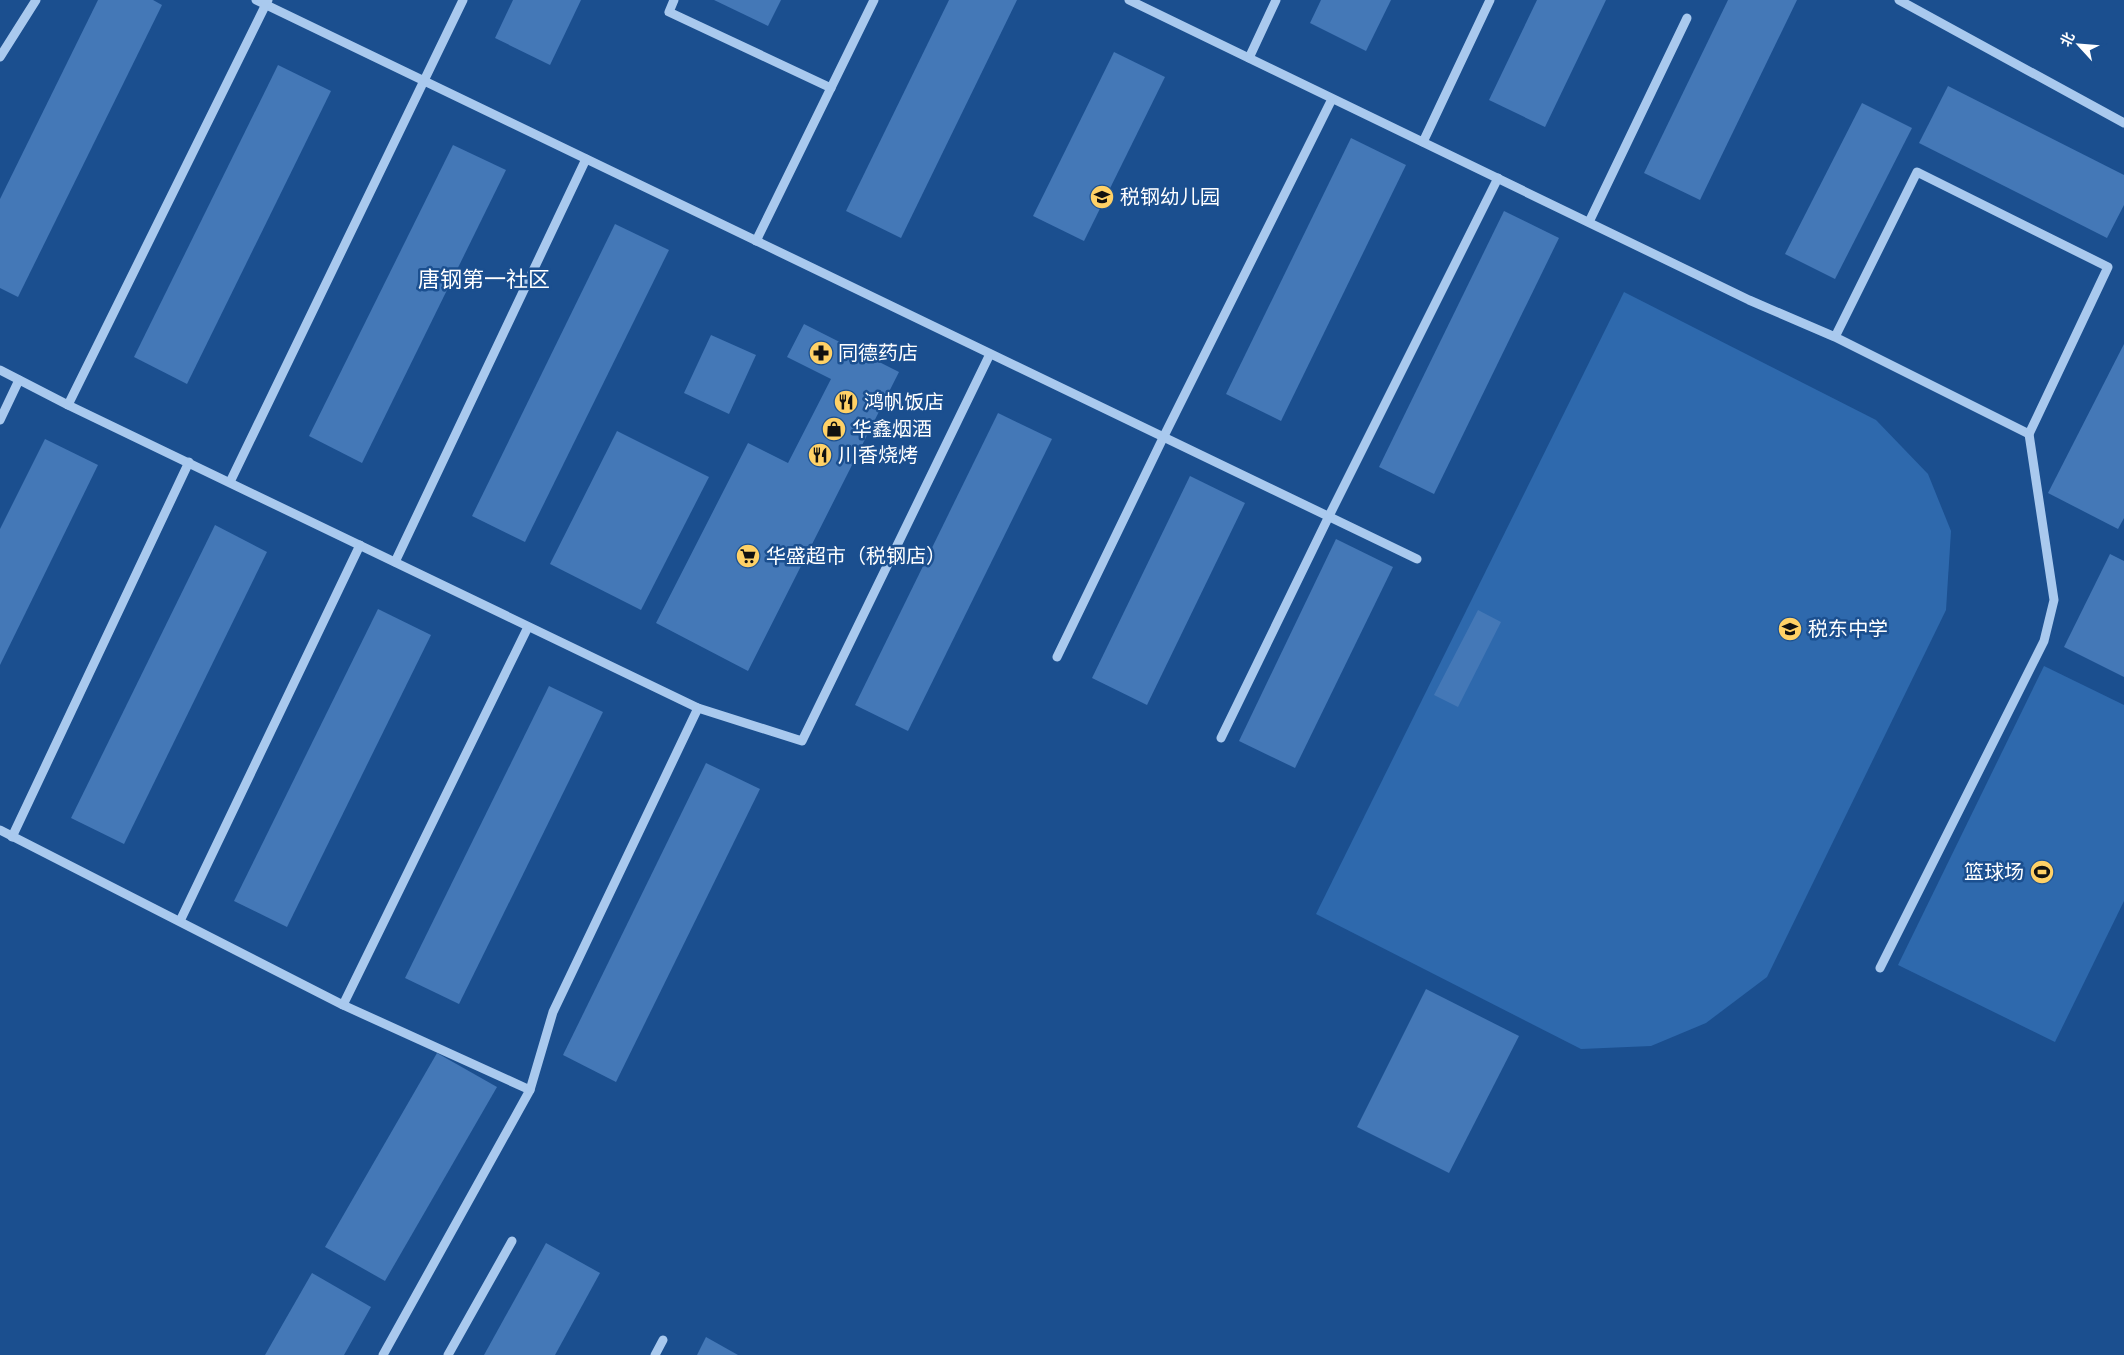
<svg xmlns="http://www.w3.org/2000/svg" width="2124" height="1355" viewBox="0 0 2124 1355" font-family="Jost,'Noto Sans SC',sans-serif">
	<style>
		.green { fill: #2e69ad }
		.building { fill: #4478b7 }
		.lines { fill: none; stroke-linecap: round; stroke-linejoin: round }
		.minor { stroke: #a9c9ee; stroke-width: 9 }
		.labels { text-anchor: middle; dominant-baseline: central; stroke-width: 5; stroke-linejoin: round; paint-order: stroke }
		.poi-label { font-size: 20px; fill: #fff; stroke: #1b4f8f; text-anchor: start }
		.quarter-label { font-size: 22px; fill: #fff; stroke: #1b4f8f }
	</style>
	<rect width="100%" height="100%" fill="#1b4f8f"/>
	<g class="green">
		<polygon points="1624,292 1876,420 1928,474 1951,531 1946,610 1767,977 1706,1023 1651,1046 1581,1049 1316,914"/>
		<polygon points="2044,666 2124,705 2124,901 2055,1042 1898,965"/>
	</g>
	<g class="building">
		<polygon points="98,0 153,0 162,5 18,297 0,288 0,199"/>
		<polygon points="513,0 581,0 550,65 495,38"/>
		<polygon points="714,0 781,0 768,26"/>
		<polygon points="949,0 1017,0 901,238 846,211"/>
		<polygon points="1321,0 1391,0 1366,51 1310,23"/>
		<polygon points="1537,0 1606,0 1545,127 1489,100"/>
		<polygon points="1728,0 1797,0 1700,200 1644,173"/>
		<polygon points="1114,52 1165,77 1084,241 1033,216"/>
		<polygon points="278,65 331,91 187,384 134,357"/>
		<polygon points="1948,86 2124,175 2124,205 2107,238 1919,143"/>
		<polygon points="1862,103 1912,128 1835,279 1785,254"/>
		<polygon points="1351,138 1406,165 1281,421 1226,394"/>
		<polygon points="453,145 506,170 362,463 309,436"/>
		<polygon points="1504,211 1559,238 1434,494 1379,467"/>
		<polygon points="615,224 669,250 525,542 472,516"/>
		<polygon points="804,324 899,372 748,671 656,623 748,443 788,463 831,379 787,357"/>
		<polygon points="711,335 756,355 729,414 684,393"/>
		<polygon points="2124,344 2124,518 2118,529 2048,493"/>
		<polygon points="998,413 1052,439 908,731 855,705"/>
		<polygon points="617,431 709,477 641,610 550,564"/>
		<polygon points="45,439 98,465 0,665 0,529"/>
		<polygon points="1190,476 1245,503 1147,705 1092,678"/>
		<polygon points="215,525 267,552 124,844 71,818"/>
		<polygon points="1336,539 1393,567 1295,768 1239,741"/>
		<polygon points="2110,554 2124,561 2124,677 2064,647"/>
		<polygon points="378,609 431,635 287,927 234,901"/>
		<polygon points="1478,610 1501,622 1458,707 1434,695"/>
		<polygon points="549,686 603,712 459,1004 405,978"/>
		<polygon points="706,763 760,789 616,1082 563,1055"/>
		<polygon points="1426,989 1519,1036 1449,1173 1357,1127"/>
		<polygon points="437,1053 497,1087 385,1281 325,1247"/>
		<polygon points="546,1243 600,1273 555,1355 484,1355"/>
		<polygon points="312,1273 371,1307 344,1355 265,1355"/>
		<polygon points="706,1337 738,1355 697,1355"/>
	</g>
	<g class="lines">
		<g class="minor">
			<polyline points="256,0 1417,559"/>
			<polyline points="674,0 669,12 831,88"/>
			<polyline points="1129,0 1749,300 1835,337 2029,434 2108,267 1917,172 1835,337"/>
			<polyline points="1899,0 2124,123"/>
			<polyline points="0,57 36,0"/>
			<polyline points="1249,58 1276,0"/>
			<polyline points="1423,142 1490,0"/>
			<polyline points="1589,222 1687,18"/>
			<polyline points="756,241 874,0"/>
			<polyline points="0,370 68,405 698,708 802,741 990,354"/>
			<polyline points="68,405 268,0"/>
			<polyline points="0,420 19,380"/>
			<polyline points="230,482 463,0"/>
			<polyline points="395,562 586,159"/>
			<polyline points="1057,657 1163,438 1332,99"/>
			<polyline points="1221,738 1329,516 1498,178"/>
			<polyline points="0,830 343,1005 530,1090"/>
			<polyline points="12,837 189,462"/>
			<polyline points="180,921 360,545"/>
			<polyline points="1880,968 2044,641 2054,600 2029,434"/>
			<polyline points="343,1005 528,627"/>
			<polyline points="383,1355 530,1090 553,1012 698,708"/>
			<polyline points="448,1355 512,1241"/>
			<polyline points="655,1355 663,1340"/>
		</g>
	</g>
	<defs>
		<g id="school-disc" transform="scale(1.25)"><circle r="9.5" fill="#ffd166" stroke="#1b4f8f"/><path d="M0-5L7-2L0 1L-7-2ZM-4 1L0 2.5L4 1V4Q0 6-4 4Z" fill="#111"/></g>
		<g id="pharmacy-disc" transform="scale(1.25)"><circle r="9.5" fill="#ffd166" stroke="#1b4f8f"/><path d="M-2-6h4v4h4v4h-4v4h-4v-4h-4v-4h4Z" fill="#111"/></g>
		<g id="restaurant-disc" transform="scale(1.25)"><circle r="9.5" fill="#ffd166" stroke="#1b4f8f"/><path d="M-5-6h1v4h1v-4h1v4h1v-4h1v5L-1.5 .5V6h-2V.5L-5-1ZM5-6V6H3V1.5H1.5Q1.5-4 5-6Z" fill="#111"/></g>
		<g id="shop-disc" transform="scale(1.25)"><circle r="9.5" fill="#ffd166" stroke="#1b4f8f"/><path d="M-5-2.5h2.3a2.7 3.5 0 0 1 5.4 0H5L5.5 6h-11ZM-1.5-2.5h3a1.5 2.3 0 0 0-3 0Z" fill="#111"/></g>
		<g id="supermarket-disc" transform="scale(1.25)"><circle r="9.5" fill="#ffd166" stroke="#1b4f8f"/><path d="M-6-5.5h2.5l.6 2H6L4.5 2H-2.5L-4.4-4H-6ZM-1.5 3.2a1.3 1.3 0 1 0 .1 0ZM3 3.2a1.3 1.3 0 1 0 .1 0Z" fill="#111"/></g>
		<g id="stadium-disc" transform="scale(1.25)"><circle r="9.5" fill="#ffd166" stroke="#1b4f8f"/><path d="M0-5a6.5 5 0 1 0 0 10a6.5 5 0 1 0 0-10ZM-3.5-1.8h7v3.6h-7Z" fill="#111"/></g>
	</defs>
	<g fill-rule="evenodd">
		<use href="#school-disc" x="1102" y="197"/>
		<use href="#pharmacy-disc" x="821" y="353"/>
		<use href="#restaurant-disc" x="846" y="402"/>
		<use href="#shop-disc" x="834" y="429"/>
		<use href="#restaurant-disc" x="820" y="455"/>
		<use href="#supermarket-disc" x="748" y="556"/>
		<use href="#school-disc" x="1790" y="629"/>
		<use href="#stadium-disc" x="2042" y="872"/>
	</g>
	<g class="labels">
		<g class="poi-label">
			<text x="1120" y="197">税钢幼儿园</text>
			<text x="838" y="353">同德药店</text>
			<text x="864" y="402">鸿帆饭店</text>
			<text x="852" y="429">华鑫烟酒</text>
			<text x="838" y="455">川香烧烤</text>
			<text x="766" y="556">华盛超市（税钢店）</text>
			<text x="1808" y="629">税东中学</text>
			<text x="2024" y="872" text-anchor="end">篮球场</text>
		</g>
		<g class="quarter-label">
			<text x="484" y="279">唐钢第一社区</text>
		</g>
	</g>
	<g transform="translate(2079 45) rotate(296)" stroke="#1b4f8f" stroke-width="4" paint-order="stroke">
	<path d="M0-4L9 19L0 12L-9 19Z" fill="#ffffff"/>
	<text y="-8" font-size="14" font-weight="bold" text-anchor="middle" fill="#ffffff">北</text>
	</g>
</svg>
